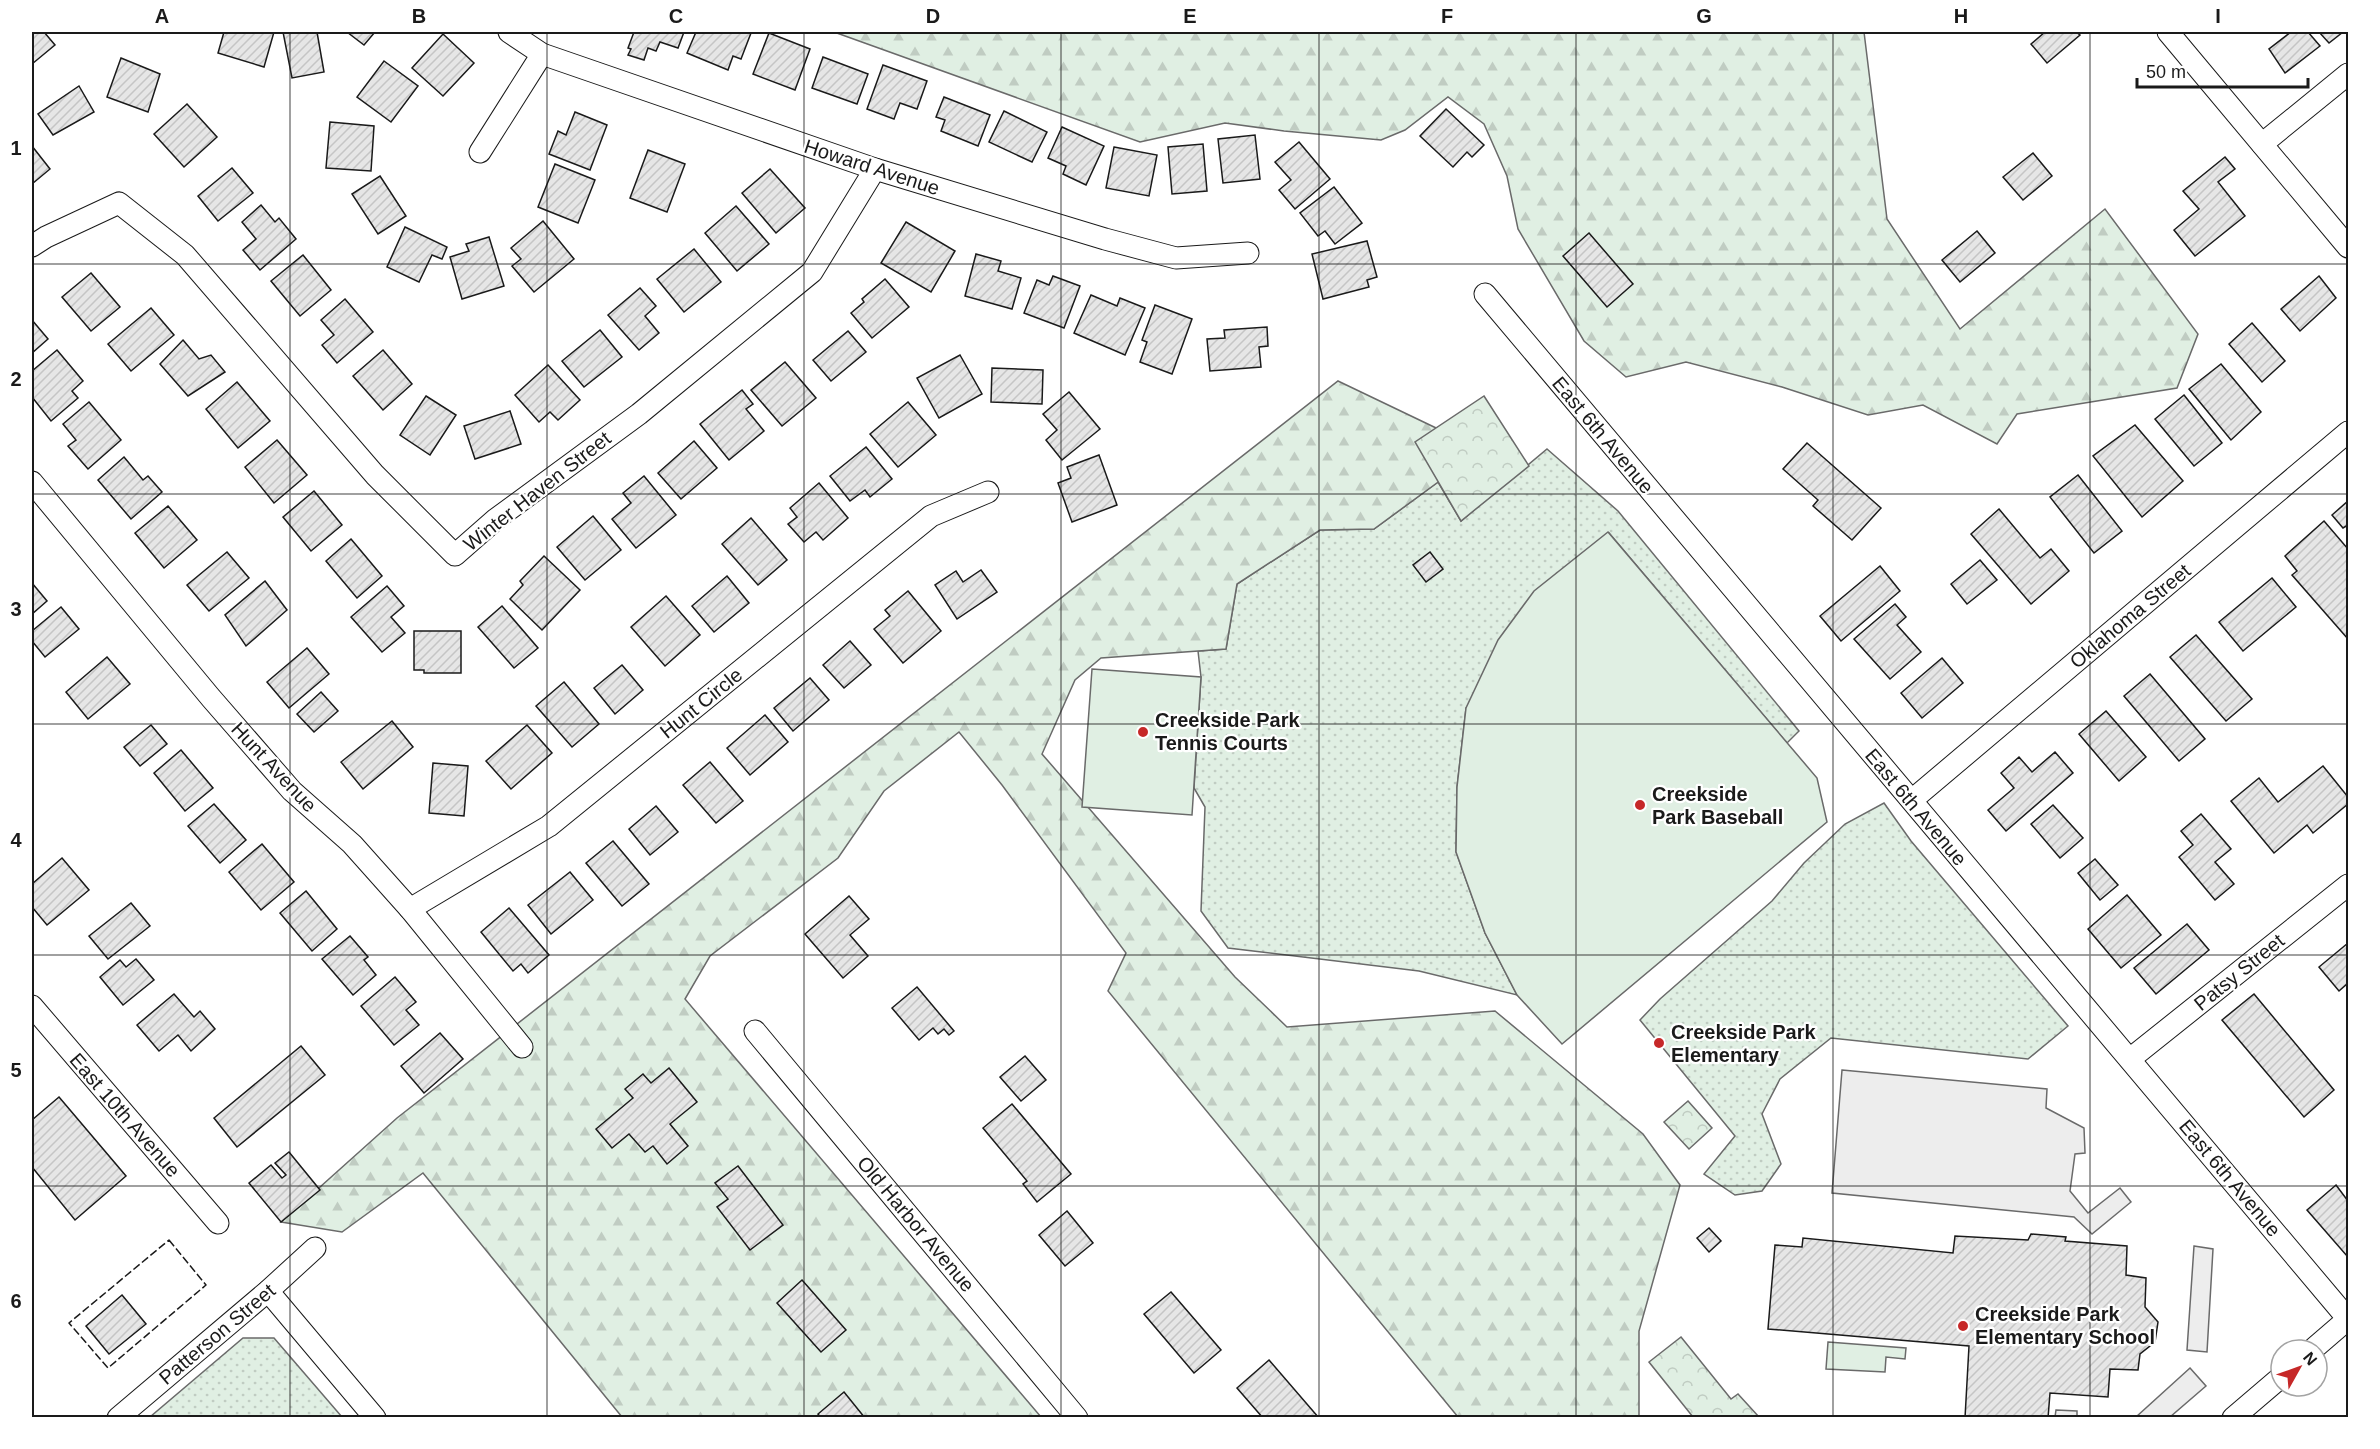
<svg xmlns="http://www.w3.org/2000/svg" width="2380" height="1449" viewBox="0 0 2380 1449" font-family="Arial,sans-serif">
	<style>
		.grass { fill: url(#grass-dots); stroke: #6a6a6a; stroke-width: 1.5 }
		.forest { fill: url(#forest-firs); stroke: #6a6a6a; stroke-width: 1.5 }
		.park { fill: url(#park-crowns); stroke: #6a6a6a; stroke-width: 1.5 }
		.pitch { fill: #e0efe3; stroke: #6a6a6a; stroke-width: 1.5 }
		.parking { fill: #ededed; stroke: #6a6a6a; stroke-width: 1.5 }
		.building { fill: url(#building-hatch); stroke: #1a1a1a; stroke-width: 1.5 }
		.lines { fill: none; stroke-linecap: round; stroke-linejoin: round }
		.minor-casing { stroke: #1a1a1a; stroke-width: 23 }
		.minor { stroke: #fff; stroke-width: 21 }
		.fence { stroke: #1a1a1a; stroke-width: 1.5; stroke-dasharray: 8 3; stroke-linecap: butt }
		.grid { fill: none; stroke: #1a1a1a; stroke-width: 1.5; stroke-opacity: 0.55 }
		.poi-dot { fill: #c62828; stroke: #fff; stroke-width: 2 }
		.labels { text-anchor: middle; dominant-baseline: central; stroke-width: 4.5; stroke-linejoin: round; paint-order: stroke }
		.street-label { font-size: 20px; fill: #1a1a1a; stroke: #fff }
		.poi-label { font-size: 20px; font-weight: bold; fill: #1a1a1a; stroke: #fff; text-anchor: start }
		.neatline { fill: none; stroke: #1a1a1a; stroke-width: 2 }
		.grid-label { font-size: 20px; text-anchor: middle; font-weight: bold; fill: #1a1a1a }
	</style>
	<defs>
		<pattern id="grass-dots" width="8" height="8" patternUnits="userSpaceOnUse" patternTransform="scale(1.5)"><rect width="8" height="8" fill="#e0efe3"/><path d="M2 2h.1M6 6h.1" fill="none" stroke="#c0ccc2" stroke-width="1.8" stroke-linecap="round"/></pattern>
		<pattern id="forest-firs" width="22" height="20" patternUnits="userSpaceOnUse" patternTransform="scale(1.5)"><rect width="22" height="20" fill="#e0efe3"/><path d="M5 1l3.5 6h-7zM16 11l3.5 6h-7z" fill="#c0ccc2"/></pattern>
		<pattern id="park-crowns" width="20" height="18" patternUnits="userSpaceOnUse" patternTransform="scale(1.5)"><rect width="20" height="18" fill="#e0efe3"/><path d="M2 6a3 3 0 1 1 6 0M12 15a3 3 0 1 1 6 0" fill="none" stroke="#c0ccc2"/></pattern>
		<pattern id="building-hatch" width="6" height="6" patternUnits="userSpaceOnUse" patternTransform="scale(1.5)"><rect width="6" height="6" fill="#e6e6e6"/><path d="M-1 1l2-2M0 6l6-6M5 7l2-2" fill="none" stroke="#c5c5c5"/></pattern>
	</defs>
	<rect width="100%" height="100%" fill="#fff"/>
	<g class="grass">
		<polygon points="1547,449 1618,511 1799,731 1787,743 1609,533 1466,708 1457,787 1456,852 1485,933 1517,995 1419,971 1228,948 1201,911 1205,807 1194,788 1201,677 1198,651 1226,649 1237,584 1320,530 1374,529 1438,482 1461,521"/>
		<polygon points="1884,803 1911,841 2068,1026 2028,1059 1831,1038 1780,1079 1762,1114 1781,1164 1762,1191 1735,1195 1704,1174 1735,1136 1640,1020 1660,999 1772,901 1804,863 1845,824"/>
		<polygon points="243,1338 274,1338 342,1417 150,1417"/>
	</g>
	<g class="forest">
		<polygon points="834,32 1864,32 1887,219 1960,329 2105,209 2198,334 2177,388 2017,414 1997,444 1923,405 1868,415 1782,387 1686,362 1626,377 1584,341 1518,229 1507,176 1484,124 1448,97 1405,130 1381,140 1284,131 1225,123 1140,142"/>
		<polygon points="1338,381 1482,450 1374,529 1320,530 1237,584 1226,649 1101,658 1075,680 1042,754 1235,977 1287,1027 1495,1011 1643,1134 1680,1185 1639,1331 1639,1417 1458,1417 1108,991 1126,953 1002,785 959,732 884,791 838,858 710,956 685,999 1041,1417 622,1417 423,1173 342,1232 281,1222 397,1118"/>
	</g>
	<g class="park">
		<polygon points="1484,396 1529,466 1461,521 1415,442"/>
		<polygon points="1688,1101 1712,1128 1689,1149 1664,1122"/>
		<polygon points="1681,1337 1731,1399 1738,1394 1759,1417 1693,1417 1649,1362"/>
	</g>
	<g class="pitch">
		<polygon points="1608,532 1817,778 1827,822 1562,1044 1517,995 1485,933 1456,852 1457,787 1466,708 1498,640 1534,591"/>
		<polygon points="1092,669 1201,677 1192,815 1082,807"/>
		<polygon points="1828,1342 1906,1348 1905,1359 1886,1357 1885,1372 1826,1369"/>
	</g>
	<g class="parking">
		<polygon points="1842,1070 2047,1089 2046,1108 2084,1128 2085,1153 2075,1154 2070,1191 2088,1213 2120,1188 2131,1202 2092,1234 2074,1217 1832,1193"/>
		<polygon points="2194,1246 2213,1249 2207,1352 2187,1350"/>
		<polygon points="2190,1368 2206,1386 2170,1417 2136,1417"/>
		<polygon points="2056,1410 2077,1411 2077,1417 2055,1417"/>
	</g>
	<g class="building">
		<polygon points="32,32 44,32 55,45 32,64"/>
		<polygon points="224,32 274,32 264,67 218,53"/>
		<polygon points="283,32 317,32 324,72 292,78"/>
		<polygon points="347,32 375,32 364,45"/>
		<polygon points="634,32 684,32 678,48 660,42 656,51 648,48 644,60 628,55 631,49 628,48"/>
		<polygon points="696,32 747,32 751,33 741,59 733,56 728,70 687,53"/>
		<polygon points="2045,32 2076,32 2080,35 2047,63 2031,44"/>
		<polygon points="2291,32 2308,32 2320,46 2285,73 2269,49"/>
		<polygon points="2319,32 2343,32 2329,43"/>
		<polygon points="769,33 810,49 795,90 753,74"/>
		<polygon points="443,34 474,63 443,96 412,68"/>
		<polygon points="823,57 868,74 857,104 812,88"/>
		<polygon points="121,58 160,74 148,112 107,97"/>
		<polygon points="384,61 418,86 391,122 357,97"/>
		<polygon points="883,65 927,81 917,109 900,103 894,119 867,109"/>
		<polygon points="79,86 94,112 53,135 38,114"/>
		<polygon points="944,97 990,115 978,146 941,131 945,120 936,117"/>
		<polygon points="187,104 217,137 184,167 154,134"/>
		<polygon points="1446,109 1484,145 1472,157 1467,152 1453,167 1420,136"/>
		<polygon points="1004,111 1047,132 1032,162 989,142"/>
		<polygon points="575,112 607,125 590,170 549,154 558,131 566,135"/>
		<polygon points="330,122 374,126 371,171 326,168"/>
		<polygon points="1062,127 1104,146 1086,185 1063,174 1066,166 1048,158"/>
		<polygon points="1255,135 1260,179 1223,183 1218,139"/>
		<polygon points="1299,142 1330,179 1295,209 1279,190 1291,180 1275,162"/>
		<polygon points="1203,144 1207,191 1172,194 1168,147"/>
		<polygon points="32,146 50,169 32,184"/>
		<polygon points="1114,147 1157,155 1149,196 1106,188"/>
		<polygon points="648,150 685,164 667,212 630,198"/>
		<polygon points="2033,153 2052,176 2023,200 2003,177"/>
		<polygon points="2225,157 2235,169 2218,182 2245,216 2195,256 2174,230 2199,209 2183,191"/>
		<polygon points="555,164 595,180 578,223 538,207"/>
		<polygon points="232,168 253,193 218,221 198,196"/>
		<polygon points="770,169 805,208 776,233 742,193"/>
		<polygon points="380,176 406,216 378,234 352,194"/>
		<polygon points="1334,187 1362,223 1335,244 1325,231 1318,236 1300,213"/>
		<polygon points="261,205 275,222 279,218 296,239 260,270 243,250 256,239 242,222"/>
		<polygon points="736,206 769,244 737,271 705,233"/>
		<polygon points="543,221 574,259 534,292 512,266 521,259 511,248"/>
		<polygon points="906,222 955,251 931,292 881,263"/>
		<polygon points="405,227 447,247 442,259 432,255 419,282 387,267"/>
		<polygon points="1977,231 1995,253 1960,282 1942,260"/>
		<polygon points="1589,233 1633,284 1607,307 1563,256"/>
		<polygon points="489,237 504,286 462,299 450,257 469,251 466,244"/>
		<polygon points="1367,241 1377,277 1367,280 1369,287 1323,299 1312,254"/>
		<polygon points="694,249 721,282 684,312 657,279"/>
		<polygon points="976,254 1001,261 998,271 1021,278 1012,309 965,296"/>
		<polygon points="303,255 331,290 300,316 271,281"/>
		<polygon points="91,273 120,307 91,331 62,297"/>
		<polygon points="1053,276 1080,286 1064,328 1024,313 1037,280 1049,285"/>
		<polygon points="2319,276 2336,298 2300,331 2281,309"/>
		<polygon points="885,279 909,307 872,338 851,313 864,302 862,299"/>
		<polygon points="640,288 656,306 645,316 659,333 639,350 608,315"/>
		<polygon points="1091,295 1117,306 1120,298 1145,308 1125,355 1074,333"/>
		<polygon points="345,299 373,332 337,363 322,345 334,335 321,320"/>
		<polygon points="1155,305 1192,319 1172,374 1140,362 1147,342 1142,340"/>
		<polygon points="151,308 174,335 131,371 108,344"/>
		<polygon points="32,320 48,339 32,353"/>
		<polygon points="2252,323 2285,361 2262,382 2229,344"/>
		<polygon points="1267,327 1268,346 1259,347 1261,367 1210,371 1207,339 1225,338 1224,330"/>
		<polygon points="600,330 622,357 584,387 562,361"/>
		<polygon points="848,331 866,352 831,381 813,360"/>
		<polygon points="183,340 199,359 211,355 225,372 188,396 160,364"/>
		<polygon points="57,350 83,381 72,391 78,398 51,421 32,397 32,371"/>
		<polygon points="383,350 412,384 383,410 353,376"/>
		<polygon points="960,355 982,394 939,418 917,378"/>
		<polygon points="785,362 816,398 782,426 751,390"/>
		<polygon points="2221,364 2261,412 2231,440 2189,389"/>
		<polygon points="548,365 580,400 558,420 550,412 539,422 515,395"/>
		<polygon points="992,368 1043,370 1042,404 991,402"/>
		<polygon points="237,382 270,421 238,448 206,409"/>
		<polygon points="742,390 753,404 746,409 764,431 729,460 700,424"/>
		<polygon points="1069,392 1100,429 1062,460 1046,440 1057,430 1043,414"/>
		<polygon points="2184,395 2222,443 2194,466 2155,419"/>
		<polygon points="426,396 456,415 430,455 400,435"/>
		<polygon points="89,402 121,440 88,469 68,446 76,440 63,424"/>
		<polygon points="908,402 936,435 898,467 870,434"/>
		<polygon points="510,411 521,444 475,459 464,426"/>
		<polygon points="2135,425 2183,481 2142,517 2093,456"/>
		<polygon points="277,440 307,475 274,503 245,467"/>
		<polygon points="694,441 717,468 681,499 658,473"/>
		<polygon points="1807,443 1881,508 1852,540 1813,506 1818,500 1783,469"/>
		<polygon points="866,447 892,479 870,497 865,490 850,501 830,476"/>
		<polygon points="1099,455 1117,505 1072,522 1058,483 1071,478 1067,467"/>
		<polygon points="124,457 143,480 148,476 162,492 131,519 98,480"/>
		<polygon points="2078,475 2122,531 2094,553 2050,497"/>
		<polygon points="644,476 676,515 636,548 612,519 631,503 623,493"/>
		<polygon points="819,483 848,518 823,540 816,532 804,542 788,524 797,517 790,508"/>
		<polygon points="314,491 342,525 311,551 283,517"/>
		<polygon points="2348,501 2348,525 2343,528 2332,515"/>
		<polygon points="168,506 197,540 164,568 135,533"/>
		<polygon points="1999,509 2040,558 2051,549 2069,571 2031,604 1971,534"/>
		<polygon points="593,516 621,550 585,580 557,547"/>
		<polygon points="751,518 787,560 758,585 722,544"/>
		<polygon points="2324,521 2348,549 2348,639 2292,575 2297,571 2285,556"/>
		<polygon points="351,539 382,576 357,598 326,561"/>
		<polygon points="227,552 249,578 209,611 187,585"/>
		<polygon points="1430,552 1443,569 1426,582 1413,565"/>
		<polygon points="544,556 580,590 542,630 510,599 523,585 520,581"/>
		<polygon points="1980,560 1997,580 1967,604 1951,584"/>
		<polygon points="1880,566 1900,591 1841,641 1820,616"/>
		<polygon points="981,570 997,592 957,619 935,585 956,571 963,582"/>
		<polygon points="727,576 749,603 714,632 692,606"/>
		<polygon points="2272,578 2296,607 2243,651 2219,622"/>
		<polygon points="265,581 287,610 246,646 225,615"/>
		<polygon points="32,583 47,601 32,614"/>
		<polygon points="387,586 404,606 391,617 405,633 382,652 351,617"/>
		<polygon points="908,591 941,631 903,663 874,629 890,616 885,610"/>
		<polygon points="666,596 700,635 665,666 631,627"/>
		<polygon points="1895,604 1906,617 1897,625 1921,652 1890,679 1854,639"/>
		<polygon points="502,606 538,648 514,668 478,627"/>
		<polygon points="61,607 79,629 45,657 32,641 32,631"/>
		<polygon points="414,631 461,631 461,673 424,673 424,670 414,670"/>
		<polygon points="2196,635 2252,699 2226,721 2170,657"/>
		<polygon points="850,641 871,665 844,688 823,665"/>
		<polygon points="307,648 329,674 289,708 267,682"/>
		<polygon points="107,657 130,684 88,719 66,692"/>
		<polygon points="1942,658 1963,683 1922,718 1901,693"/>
		<polygon points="622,665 643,690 615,714 594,688"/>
		<polygon points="2150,674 2205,739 2179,761 2124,696"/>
		<polygon points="810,678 829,700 793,731 774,708"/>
		<polygon points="564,682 599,724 572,747 536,706"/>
		<polygon points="321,692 338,711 314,732 297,714"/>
		<polygon points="2106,711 2146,757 2119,781 2079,734"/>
		<polygon points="765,715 788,742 750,775 727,748"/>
		<polygon points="392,721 413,747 363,789 341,762"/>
		<polygon points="151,725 167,744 140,766 124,747"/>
		<polygon points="527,725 552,753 511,789 486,761"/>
		<polygon points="181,750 213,788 185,811 154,773"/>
		<polygon points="2055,752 2073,773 2006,831 1988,810 2014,788 2001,773 2019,757 2032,772"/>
		<polygon points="710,762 743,801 716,823 683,785"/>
		<polygon points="433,763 468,766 464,816 429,813"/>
		<polygon points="2323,766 2348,797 2348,804 2313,833 2307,825 2274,853 2231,801 2259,778 2278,802"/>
		<polygon points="214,804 246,840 220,863 188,826"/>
		<polygon points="2053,805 2083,838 2060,858 2031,824"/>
		<polygon points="656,806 678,832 650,855 629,829"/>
		<polygon points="2201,814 2231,849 2215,862 2234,884 2215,900 2179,857 2193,845 2181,831"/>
		<polygon points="613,841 649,884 622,906 586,863"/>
		<polygon points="262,844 294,882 261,910 229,872"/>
		<polygon points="62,858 89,890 47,925 32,907 32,884"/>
		<polygon points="2095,859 2118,885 2100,900 2078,873"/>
		<polygon points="570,872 593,900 551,934 528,905"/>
		<polygon points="306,891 337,929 312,951 280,913"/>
		<polygon points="2127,895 2161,935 2121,968 2088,929"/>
		<polygon points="849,896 869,919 850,935 868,956 843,978 805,934"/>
		<polygon points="131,903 150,926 108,959 89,936"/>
		<polygon points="509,908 549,955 528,973 521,964 513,971 481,932"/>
		<polygon points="2187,924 2209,950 2156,994 2134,968"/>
		<polygon points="350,936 368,957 364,960 376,975 353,995 322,959"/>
		<polygon points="2348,943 2348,986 2347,984 2339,991 2319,967"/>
		<polygon points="136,959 154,980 123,1005 100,977 120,960 126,967"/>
		<polygon points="395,977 416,1002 406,1010 419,1025 394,1045 361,1006"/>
		<polygon points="917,987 954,1031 949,1035 944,1029 938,1034 933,1028 919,1040 892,1008"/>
		<polygon points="174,994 194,1017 200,1011 215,1029 191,1051 178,1035 159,1051 137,1025"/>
		<polygon points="2254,994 2334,1090 2304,1117 2222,1020"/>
		<polygon points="440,1033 463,1059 424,1093 401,1066"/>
		<polygon points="301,1046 325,1075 237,1147 214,1118"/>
		<polygon points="1025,1056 1046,1080 1021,1101 1000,1077"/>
		<polygon points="669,1068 697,1102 670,1124 688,1146 667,1164 653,1146 645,1152 629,1134 612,1148 596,1129 633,1098 625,1089 643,1074 651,1083"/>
		<polygon points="59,1097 126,1176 75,1220 32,1167 32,1120"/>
		<polygon points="1012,1104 1071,1174 1037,1202 1023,1184 1027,1181 983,1128"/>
		<polygon points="289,1152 320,1190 281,1222 249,1183 271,1165 282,1178 286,1175 275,1163"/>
		<polygon points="738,1166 783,1225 750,1250 717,1207 728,1199 715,1183"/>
		<polygon points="2336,1185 2348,1201 2348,1255 2347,1256 2307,1210"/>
		<polygon points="1067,1211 1093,1243 1065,1266 1039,1235"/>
		<polygon points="1709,1228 1721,1241 1709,1252 1697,1238"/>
		<polygon points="2031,1234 2066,1237 2065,1241 2127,1246 2126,1275 2146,1278 2145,1307 2158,1322 2155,1342 2140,1354 2138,1370 2110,1369 2108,1397 2050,1393 2048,1418 1965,1418 1969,1346 1768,1329 1775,1245 1802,1247 1803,1238 1953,1253 1955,1236 2028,1240"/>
		<polygon points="802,1280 846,1330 821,1352 777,1303"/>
		<polygon points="1171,1292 1221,1350 1194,1373 1144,1314"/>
		<polygon points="122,1295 146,1324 109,1354 86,1326"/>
		<polygon points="1269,1360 1319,1418 1263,1418 1237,1388"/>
		<polygon points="844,1392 865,1418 821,1418 818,1414"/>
	</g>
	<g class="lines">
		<g class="minor-casing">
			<g id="minor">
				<polyline points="509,32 542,54 875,169 1105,239 1176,258 1248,253"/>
				<polyline points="2168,32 2348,247"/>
				<polyline points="2262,144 2348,74"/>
				<polyline points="480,152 542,54"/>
				<polyline points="32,246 46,237 119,203 185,255 375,475 455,555 496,519 639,414 812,272 875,169"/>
				<polyline points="1485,294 2348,1319"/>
				<polyline points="32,482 211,698 292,791 352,844 410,909 522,1047"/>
				<polyline points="1912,800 2348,432"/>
				<polyline points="410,909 549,826 931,516 988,492"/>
				<polyline points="32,1006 218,1223"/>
				<polyline points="755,1031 1077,1418"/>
				<polyline points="2130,1059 2348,885"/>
				<polyline points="268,1291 375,1418"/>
				<polyline points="2312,1350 2348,1319"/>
				<polyline points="118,1418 268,1291 315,1248"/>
				<polyline points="2233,1418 2281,1377"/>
			</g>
		</g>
		<use href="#minor" class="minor"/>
		<polygon class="fence" points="169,1240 206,1285 108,1368 69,1323"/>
	</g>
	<path class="grid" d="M290 32V1418M547 32V1418M804 32V1418M1061 32V1418M1319 32V1418M1576 32V1418M1833 32V1418M2090 32V1418M32 264H2348M32 494H2348M32 724H2348M32 955H2348M32 1186H2348"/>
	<g class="poi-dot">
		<circle cx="1143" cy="732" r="6"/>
		<circle cx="1640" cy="805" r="6"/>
		<circle cx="1659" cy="1043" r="6"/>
		<circle cx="1963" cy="1326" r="6"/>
	</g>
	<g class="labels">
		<g class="street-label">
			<text transform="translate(872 167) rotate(18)">Howard Avenue</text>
			<text transform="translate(1603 435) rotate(50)">East 6th Avenue</text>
			<text transform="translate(537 491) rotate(-38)">Winter Haven Street</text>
			<text transform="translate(2130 616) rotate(-40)">Oklahoma Street</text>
			<text transform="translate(701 703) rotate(-39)">Hunt Circle</text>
			<text transform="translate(274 767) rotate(47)">Hunt Avenue</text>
			<text transform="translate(1916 807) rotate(50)">East 6th Avenue</text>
			<text transform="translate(2239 972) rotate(-39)">Patsy Street</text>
			<text transform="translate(125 1115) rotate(49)">East 10th Avenue</text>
			<text transform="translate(2230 1178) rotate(50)">East 6th Avenue</text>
			<text transform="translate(916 1224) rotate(50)">Old Harbor Avenue</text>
			<text transform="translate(217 1334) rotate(-40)">Patterson Street</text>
		</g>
		<g class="poi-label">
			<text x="1155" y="720">Creekside Park<tspan x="1155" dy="23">Tennis Courts</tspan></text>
			<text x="1652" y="794">Creekside<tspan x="1652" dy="23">Park Baseball</tspan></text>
			<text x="1671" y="1032">Creekside Park<tspan x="1671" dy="23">Elementary</tspan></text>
			<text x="1975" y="1314">Creekside Park<tspan x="1975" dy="23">Elementary School</tspan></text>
		</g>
	</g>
	<rect width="2380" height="1449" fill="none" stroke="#ffffff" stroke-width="66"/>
	<g transform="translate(2299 1368) rotate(50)"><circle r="28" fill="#ffffff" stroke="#a3a3a3" stroke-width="1.5"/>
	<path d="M0-4.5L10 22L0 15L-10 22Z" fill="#c62828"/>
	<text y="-9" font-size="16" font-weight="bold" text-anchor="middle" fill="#1a1a1a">N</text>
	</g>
	<path d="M2137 78v9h171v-9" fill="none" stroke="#1a1a1a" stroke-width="3"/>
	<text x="2146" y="78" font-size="18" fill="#1a1a1a" stroke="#ffffff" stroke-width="4.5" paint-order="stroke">50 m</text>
	<rect x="33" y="33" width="2314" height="1383" class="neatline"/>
	<g class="grid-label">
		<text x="162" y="23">A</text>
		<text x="419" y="23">B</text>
		<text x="676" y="23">C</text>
		<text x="933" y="23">D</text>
		<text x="1190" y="23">E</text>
		<text x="1447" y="23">F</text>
		<text x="1704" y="23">G</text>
		<text x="1961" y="23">H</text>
		<text x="2218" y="23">I</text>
		<text x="16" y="155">1</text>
		<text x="16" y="386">2</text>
		<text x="16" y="616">3</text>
		<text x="16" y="847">4</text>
		<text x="16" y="1077">5</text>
		<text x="16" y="1308">6</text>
	</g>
</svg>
